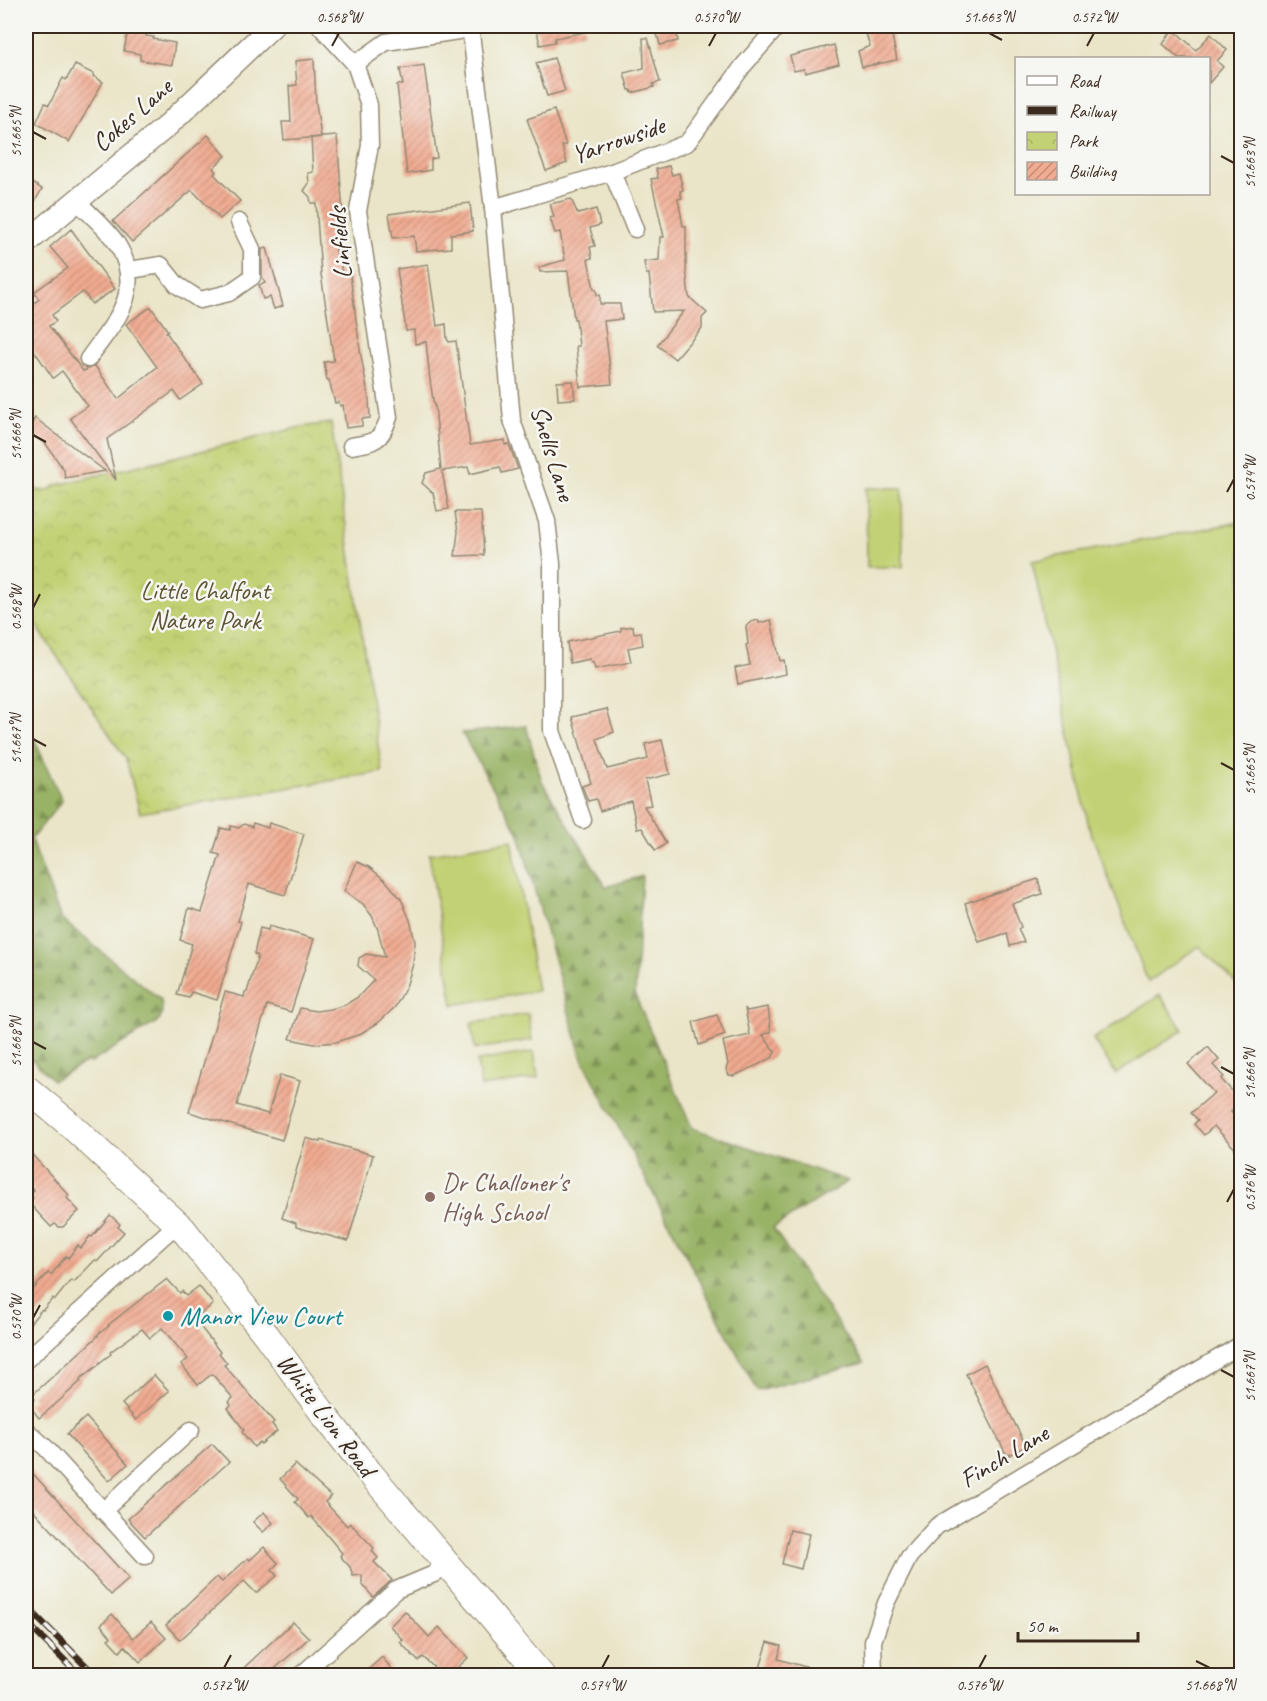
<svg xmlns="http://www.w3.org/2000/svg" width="1267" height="1701" viewBox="0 0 1267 1701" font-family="Caveat,sans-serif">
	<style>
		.grass { fill: #c2d174; stroke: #7e7e49; stroke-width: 1.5 }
		.forest { fill: url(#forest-firs); stroke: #6a6e42; stroke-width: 1.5 }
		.park { fill: url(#park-crowns); stroke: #7e7e49; stroke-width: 1.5 }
		.building { fill: url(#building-hatch) }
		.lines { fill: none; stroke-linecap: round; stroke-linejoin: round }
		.street-casing { stroke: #928873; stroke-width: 19 }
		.secondary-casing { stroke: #928873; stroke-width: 25 }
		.primary-casing { stroke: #928873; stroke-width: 28 }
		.street { stroke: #fff; stroke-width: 16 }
		.secondary { stroke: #fff; stroke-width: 22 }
		.primary { stroke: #fff; stroke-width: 26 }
		.rail-casing { stroke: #3b2a1e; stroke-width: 7 }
		.rail { stroke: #f6f6f2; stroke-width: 4.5; stroke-dasharray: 14; stroke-linecap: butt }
		.ticks { fill: none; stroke: #3b2a1e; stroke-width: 2 }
		.education-dot { fill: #8d6e63; stroke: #f6f6f2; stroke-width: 2 }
		.culture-dot { fill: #0f9aa8; stroke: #f6f6f2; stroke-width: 2 }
		.labels { text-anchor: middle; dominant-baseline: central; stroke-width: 5; stroke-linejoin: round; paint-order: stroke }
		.street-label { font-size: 26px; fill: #3b2a1e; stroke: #f6f6f2 }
		.park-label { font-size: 26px; fill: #5d5434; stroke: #f6f6f2 }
		.education-label { font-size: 26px; fill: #785e54; stroke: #f6f6f2; text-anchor: start }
		.culture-label { font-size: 26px; fill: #0d838f; stroke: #f6f6f2; text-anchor: start }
		.neatline { fill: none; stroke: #3b2a1e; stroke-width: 2 }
		.ticks-label { font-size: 15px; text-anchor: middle; fill: #3b2a1e }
	</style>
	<defs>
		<pattern id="forest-firs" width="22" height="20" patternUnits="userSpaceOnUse" patternTransform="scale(1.5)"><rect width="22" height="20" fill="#99b366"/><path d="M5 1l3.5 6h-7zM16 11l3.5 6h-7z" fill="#7e9253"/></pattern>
		<pattern id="park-crowns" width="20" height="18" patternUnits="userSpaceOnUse" patternTransform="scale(1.5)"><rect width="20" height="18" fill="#c2d174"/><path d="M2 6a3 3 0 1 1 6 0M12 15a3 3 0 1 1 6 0" fill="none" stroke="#a8b464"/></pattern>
		<pattern id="building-hatch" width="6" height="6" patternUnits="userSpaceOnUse" patternTransform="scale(1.5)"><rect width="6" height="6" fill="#f1ab91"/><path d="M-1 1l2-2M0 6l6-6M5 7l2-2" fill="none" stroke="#c48b76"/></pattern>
	</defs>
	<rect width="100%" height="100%" fill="#f6f6f2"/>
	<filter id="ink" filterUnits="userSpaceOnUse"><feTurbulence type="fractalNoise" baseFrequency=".0167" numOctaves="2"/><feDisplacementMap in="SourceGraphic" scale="12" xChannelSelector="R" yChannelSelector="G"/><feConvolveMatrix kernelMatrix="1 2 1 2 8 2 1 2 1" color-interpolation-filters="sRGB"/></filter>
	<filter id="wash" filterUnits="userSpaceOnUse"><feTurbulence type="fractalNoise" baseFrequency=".008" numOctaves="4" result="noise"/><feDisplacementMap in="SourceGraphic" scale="24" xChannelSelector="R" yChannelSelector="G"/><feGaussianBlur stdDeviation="1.35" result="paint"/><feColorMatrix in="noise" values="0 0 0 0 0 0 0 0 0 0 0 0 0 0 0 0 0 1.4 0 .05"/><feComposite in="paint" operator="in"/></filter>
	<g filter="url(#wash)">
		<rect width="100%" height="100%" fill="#eae5c8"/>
		<g class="grass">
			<polygon points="866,488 902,488 903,567 867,567"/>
			<polygon points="1241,522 1241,988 1199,946 1148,982 1089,827 1032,561"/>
			<polygon points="512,840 537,991 453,1005 429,854"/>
			<polygon points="1160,995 1183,1030 1116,1074 1093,1039"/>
			<polygon points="528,1014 532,1040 475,1049 471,1023"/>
			<polygon points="534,1052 538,1078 481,1087 477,1061"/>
		</g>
		<g class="forest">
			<polygon points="26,721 62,801 31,839 61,919 161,1000 162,1012 160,1020 90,1063 88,1061 53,1080 26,1054"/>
			<polygon points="526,726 542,782 606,887 642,876 635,995 692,1128 848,1181 773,1228 864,1363 757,1391 581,1056 519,834 462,733"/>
		</g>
		<polygon class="park" points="331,423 382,772 140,813 126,759 26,610 26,489 47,491 57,485 301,427"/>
		<g id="blocks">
			<g class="building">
				<polygon points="536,26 584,26 585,32 555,38 555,42 540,45"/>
				<polygon points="655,26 675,26 678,41 660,45"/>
				<polygon points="870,26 890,26 897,60 862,67 858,51 870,46 865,31 872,29"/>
				<polygon points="128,29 146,33 146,36 154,37 153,39 175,43 172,65 140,60 140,54 124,51"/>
				<polygon points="1173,29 1196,50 1211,34 1227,50 1217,61 1223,67 1209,83 1209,58 1179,58 1163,44"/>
				<polygon points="643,38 648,38 660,82 653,84 654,87 632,93 631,90 629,90 624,73 644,68"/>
				<polygon points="834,45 839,64 805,73 804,69 794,71 790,56"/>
				<polygon points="554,58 565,91 547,96 536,63"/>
				<polygon points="314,59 316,103 321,137 284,140 282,122 291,122 289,86 297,85 295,61"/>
				<polygon points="75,65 94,74 93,76 103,82 69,142 36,123 45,103 49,105 63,78 66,80"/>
				<polygon points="424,65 437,158 431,159 431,170 407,174 397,85 403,85 400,69"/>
				<polygon points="554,110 566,145 562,146 567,163 546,171 527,119"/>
				<polygon points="208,135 226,156 213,168 216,172 214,174 240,201 220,219 192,190 132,242 113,221"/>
				<polygon points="337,136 344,227 334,227 337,259 340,259 342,275 350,274 360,350 369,400 370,418 362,419 362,426 346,428 343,405 340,406 339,402 335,403 329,380 327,380 324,362 334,361 321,274 316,203 311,203 310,197 304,191 309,183 308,173 313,172 311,138"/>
				<polygon points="669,166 672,175 679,173 683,190 680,191 682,198 678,199 683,226 686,226 686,269 689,297 707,313 702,318 702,328 675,359 657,345 684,311 653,312 649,274 646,274 644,262 659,260 660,237 664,237 651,179 658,178 656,169"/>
				<polygon points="26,179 42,189 26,217"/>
				<polygon points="571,199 578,214 596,209 600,225 590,228 595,246 590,247 592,258 588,259 594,289 596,289 597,295 600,295 600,304 620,304 622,319 604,321 612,384 580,387 576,346 579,346 576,319 574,319 568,271 540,272 539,267 565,260 560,232 555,233 550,218 554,217 550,204"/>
				<polygon points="470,203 473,231 451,234 451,248 416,251 414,236 393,238 389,214"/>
				<polygon points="71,229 115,289 92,304 83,292 52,315 56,321 49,326 83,371 95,366 118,399 157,367 126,324 151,307 168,331 166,332 203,384 180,400 174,391 107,439 116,480 70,418 88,406 62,371 53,378 26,339 26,310 39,299 34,292 68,268 50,247"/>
				<polygon points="267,248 283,306 274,309 270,297 263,299 259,285 265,283 262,276 262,249"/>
				<polygon points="428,264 437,326 446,324 447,339 449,342 456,341 470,445 505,440 505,445 509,444 518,469 502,473 500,467 470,474 468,467 442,471 449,509 437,511 433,493 422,483 426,473 441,469 435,406 434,406 430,380 426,342 415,344 414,330 406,331 397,269"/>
				<polygon points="573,381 575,399 558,400 557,382"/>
				<polygon points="35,418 105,471 65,478 64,470 46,444 26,431"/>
				<polygon points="455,512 481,512 484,555 455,556 458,532"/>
				<polygon points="758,620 759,623 771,620 780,661 784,660 786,674 738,684 735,668 750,665 746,645 748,644 746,626 751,622"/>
				<polygon points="633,626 634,633 641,632 643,645 628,648 631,662 595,669 593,662 591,663 590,659 570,663 567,642 621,631 621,628"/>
				<polygon points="607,709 614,732 597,739 607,769 648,759 645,744 662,740 670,774 645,780 651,805 644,806 666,843 660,848 655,850 642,828 637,829 631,801 600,811 596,799 588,801 582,786 591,783 572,717"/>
				<polygon points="253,823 268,828 269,823 304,834 285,895 249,884 238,921 241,922 217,1000 191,992 189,998 177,995 192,944 180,940 189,908 202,912 220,855 213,853 221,828 230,830 231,826 239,828 244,824 252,827"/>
				<polygon points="357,862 369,867 386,881 401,899 410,920 415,942 413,964 406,987 395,1007 378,1023 358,1035 336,1042 314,1044 290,1039 300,1008 316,1011 331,1009 345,1005 358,997 374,980 358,966 359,958 366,954 385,957 378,930 372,916 363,904 344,891"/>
				<polygon points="1038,879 1042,894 1012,904 1021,927 1018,929 1024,942 1010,946 1007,933 979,942 965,903"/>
				<polygon points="269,926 314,939 291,1012 267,1005 237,1105 268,1114 280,1075 300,1081 282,1140 189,1112 225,992 244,997 245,992 247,992 258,956 254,954 260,928 268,930"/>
				<polygon points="768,1007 771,1032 763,1035 775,1052 772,1058 734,1076 729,1075 726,1069 728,1064 723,1041 750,1035 745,1008 747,1011"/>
				<polygon points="717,1015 725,1035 699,1045 693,1022"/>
				<polygon points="1208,1047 1219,1060 1213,1065 1224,1077 1221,1079 1242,1102 1231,1112 1242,1124 1242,1156 1214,1126 1204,1135 1194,1124 1198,1120 1191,1113 1214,1093 1188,1064"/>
				<polygon points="306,1138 320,1142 321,1140 373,1155 348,1241 296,1227 296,1223 282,1218"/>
				<polygon points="26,1148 69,1195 67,1198 79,1211 63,1227 59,1227 55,1224 51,1227 28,1202 33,1198 30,1195 34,1191 26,1182"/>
				<polygon points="110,1215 120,1224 118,1227 124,1232 98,1261 95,1260 74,1282 71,1280 55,1300 53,1298 43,1310 42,1309 26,1328 26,1297 48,1273 51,1275 66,1256 68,1258 78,1245 81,1248 90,1236 92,1237"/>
				<polygon points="167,1279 180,1293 182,1291 186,1296 199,1286 213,1304 201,1314 207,1319 199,1325 220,1352 219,1353 227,1363 224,1365 274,1422 272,1424 277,1431 261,1444 260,1442 254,1447 242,1432 244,1430 228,1408 231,1405 229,1402 233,1398 212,1374 198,1385 181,1364 188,1359 162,1328 150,1338 142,1329 110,1352 111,1354 99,1363 100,1364 80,1379 81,1381 58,1402 39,1418 28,1404 35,1399 32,1395 98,1336 97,1335 109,1326 108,1325"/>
				<polygon points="985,1364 1026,1446 1007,1456 966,1374"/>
				<polygon points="154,1375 169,1391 136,1420 122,1404"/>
				<polygon points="86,1417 128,1464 109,1481 67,1434"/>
				<polygon points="212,1444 229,1462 145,1537 128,1519"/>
				<polygon points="295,1464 331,1496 325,1502 347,1526 350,1523 374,1548 372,1551 378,1558 374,1562 392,1580 373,1597 362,1584 362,1575 353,1576 350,1567 340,1556 342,1553 311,1516 309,1518 295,1502 298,1499 280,1479"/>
				<polygon points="26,1466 129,1579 111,1595 26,1502"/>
				<polygon points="264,1512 273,1523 263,1532 253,1522"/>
				<polygon points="790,1530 809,1534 801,1569 782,1564"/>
				<polygon points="264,1547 278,1563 272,1570 277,1576 256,1593 244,1581 180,1640 166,1625 217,1577 222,1582 248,1558 250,1560"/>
				<polygon points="405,1611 429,1637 439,1627 468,1658 459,1666 467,1676 443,1676 423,1657 418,1661 400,1642 403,1640 390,1626"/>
				<polygon points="112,1614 133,1638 151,1622 166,1638 140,1662 125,1646 120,1652 108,1639 111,1637 101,1625"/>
				<polygon points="293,1622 309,1638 267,1676 235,1676"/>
				<polygon points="768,1642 781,1646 778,1659 823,1672 823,1676 761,1676 763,1669 760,1668"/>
				<polygon points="382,1657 391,1668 384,1676 361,1676"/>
			</g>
		</g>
	</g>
	<g filter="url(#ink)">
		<use href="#blocks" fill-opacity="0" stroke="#928873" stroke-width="1.5"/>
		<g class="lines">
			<g class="street-casing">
				<g id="street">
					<path d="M320 26 355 64 369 105 370 145 358 211 389 417C381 441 376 442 351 446"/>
					<polyline points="470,26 493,208 512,420 547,521 552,564 552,731 583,820"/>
					<polyline points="355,64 386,42 471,29"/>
					<polyline points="612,172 635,229"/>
					<path d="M76 200C89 214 107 228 117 244 146 291 115 321 88 359"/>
					<polyline points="493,208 612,172 687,143 743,66 778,26"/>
					<polyline points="130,270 161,265 177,285 200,300 229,293 252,277 252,249 239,222"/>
					<polyline points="26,1360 177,1224"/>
					<polyline points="26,1430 45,1447 145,1556"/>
					<polyline points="103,1511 191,1430"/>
					<polyline points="300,1676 396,1590 434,1574 446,1564"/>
					<polyline points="874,1676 873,1641 886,1603 909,1557 937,1526 1242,1344"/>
				</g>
			</g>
			<g class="secondary-casing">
				<polyline id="secondary" points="26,243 168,125 272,26"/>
			</g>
			<g class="primary-casing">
				<polyline id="primary" points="26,1088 67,1122 183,1229 267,1336 325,1416 369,1472 542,1676"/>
			</g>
			<use href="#street" class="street"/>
			<use href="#secondary" class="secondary"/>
			<use href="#primary" class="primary"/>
			<g class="rail-casing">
				<g id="rail">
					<polyline points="26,1606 96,1676"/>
					<polyline points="26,1622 80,1676"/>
				</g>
			</g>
			<use href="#rail" class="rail"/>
		</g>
	</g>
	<path class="ticks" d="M989 33 1002 40M332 46 339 33M709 46 716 33M1087 46 1094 33M33 132 46 139M1221 156 1234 163M33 435 46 442M1227 492 1234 479M33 608 40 594M33 739 46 746M1221 763 1234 770M33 1042 46 1049M1221 1067 1234 1074M1227 1202 1234 1189M33 1318 40 1305M1221 1370 1234 1377M1196 1661 1210 1668M224 1668 231 1655M602 1668 609 1655M979 1668 986 1655"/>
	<circle class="education-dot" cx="430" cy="1197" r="6"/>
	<circle class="culture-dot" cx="168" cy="1316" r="6"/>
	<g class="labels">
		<g class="street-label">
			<text transform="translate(132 115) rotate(-41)">Cokes Lane</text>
			<text transform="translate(618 140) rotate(-19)">Yarrowside</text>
			<text transform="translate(340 243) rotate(-95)">Linfields</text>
			<text transform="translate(553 453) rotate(73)">Snells Lane</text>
			<text transform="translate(326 1415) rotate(53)">White Lion Road</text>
			<text transform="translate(1004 1456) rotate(-31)">Finch Lane</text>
		</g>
		<g class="park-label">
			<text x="205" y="590">Little Chalfont<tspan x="205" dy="30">Nature Park</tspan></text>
		</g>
		<g class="education-label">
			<text x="442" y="1182">Dr Challoner's<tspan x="442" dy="30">High School</tspan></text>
		</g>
		<g class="culture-label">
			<text x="180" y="1316">Manor View Court</text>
		</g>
	</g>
	<rect width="1267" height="1701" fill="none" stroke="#f6f6f2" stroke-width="66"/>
	<rect x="1015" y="57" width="195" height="138" fill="#f6f6f2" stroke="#aba49d" stroke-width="1.5"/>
	<rect x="1027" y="76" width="30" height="9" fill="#ffffff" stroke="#aba49d" stroke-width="1.5"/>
	<text x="1069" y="87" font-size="18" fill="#3b2a1e">Road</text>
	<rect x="1027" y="106" width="30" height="9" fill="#3b2a1e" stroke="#aba49d" stroke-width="1.5"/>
	<text x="1069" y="117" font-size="18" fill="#3b2a1e">Railway</text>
	<rect x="1027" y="132" width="30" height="18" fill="url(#park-crowns)" stroke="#aba49d" stroke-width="1.5"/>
	<text x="1069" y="147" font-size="18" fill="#3b2a1e">Park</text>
	<rect x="1027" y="162" width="30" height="18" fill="url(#building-hatch)" stroke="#aba49d" stroke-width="1.5"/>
	<text x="1069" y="177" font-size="18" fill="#3b2a1e">Building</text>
	<path d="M1018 1632v9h120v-9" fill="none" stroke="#3b2a1e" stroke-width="3"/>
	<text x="1027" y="1632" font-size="18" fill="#3b2a1e" stroke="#f6f6f2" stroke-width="4.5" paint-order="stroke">50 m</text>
	<rect x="33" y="33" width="1201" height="1635" class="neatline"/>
	<g class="ticks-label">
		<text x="339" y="22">0.568°W</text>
		<text x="716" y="22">0.570°W</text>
		<text x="989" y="22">51.663°N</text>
		<text x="1094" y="22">0.572°W</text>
		<text transform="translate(16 132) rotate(-90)" y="5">51.665°N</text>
		<text transform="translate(1250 163) rotate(-90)" y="5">51.663°N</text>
		<text transform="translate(16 435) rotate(-90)" y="5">51.666°N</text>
		<text transform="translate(1250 479) rotate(-90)" y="5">0.574°W</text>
		<text transform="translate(16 608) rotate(-90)" y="5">0.568°W</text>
		<text transform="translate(16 739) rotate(-90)" y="5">51.667°N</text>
		<text transform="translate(1250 770) rotate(-90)" y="5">51.665°N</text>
		<text transform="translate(16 1042) rotate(-90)" y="5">51.668°N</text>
		<text transform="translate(1250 1074) rotate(-90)" y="5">51.666°N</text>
		<text transform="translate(1250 1189) rotate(-90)" y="5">0.576°W</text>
		<text transform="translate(16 1318) rotate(-90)" y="5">0.570°W</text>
		<text transform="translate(1250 1377) rotate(-90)" y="5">51.667°N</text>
		<text x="224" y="1690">0.572°W</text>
		<text x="602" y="1690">0.574°W</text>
		<text x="979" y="1690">0.576°W</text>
		<text x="1210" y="1690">51.668°N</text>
	</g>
</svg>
